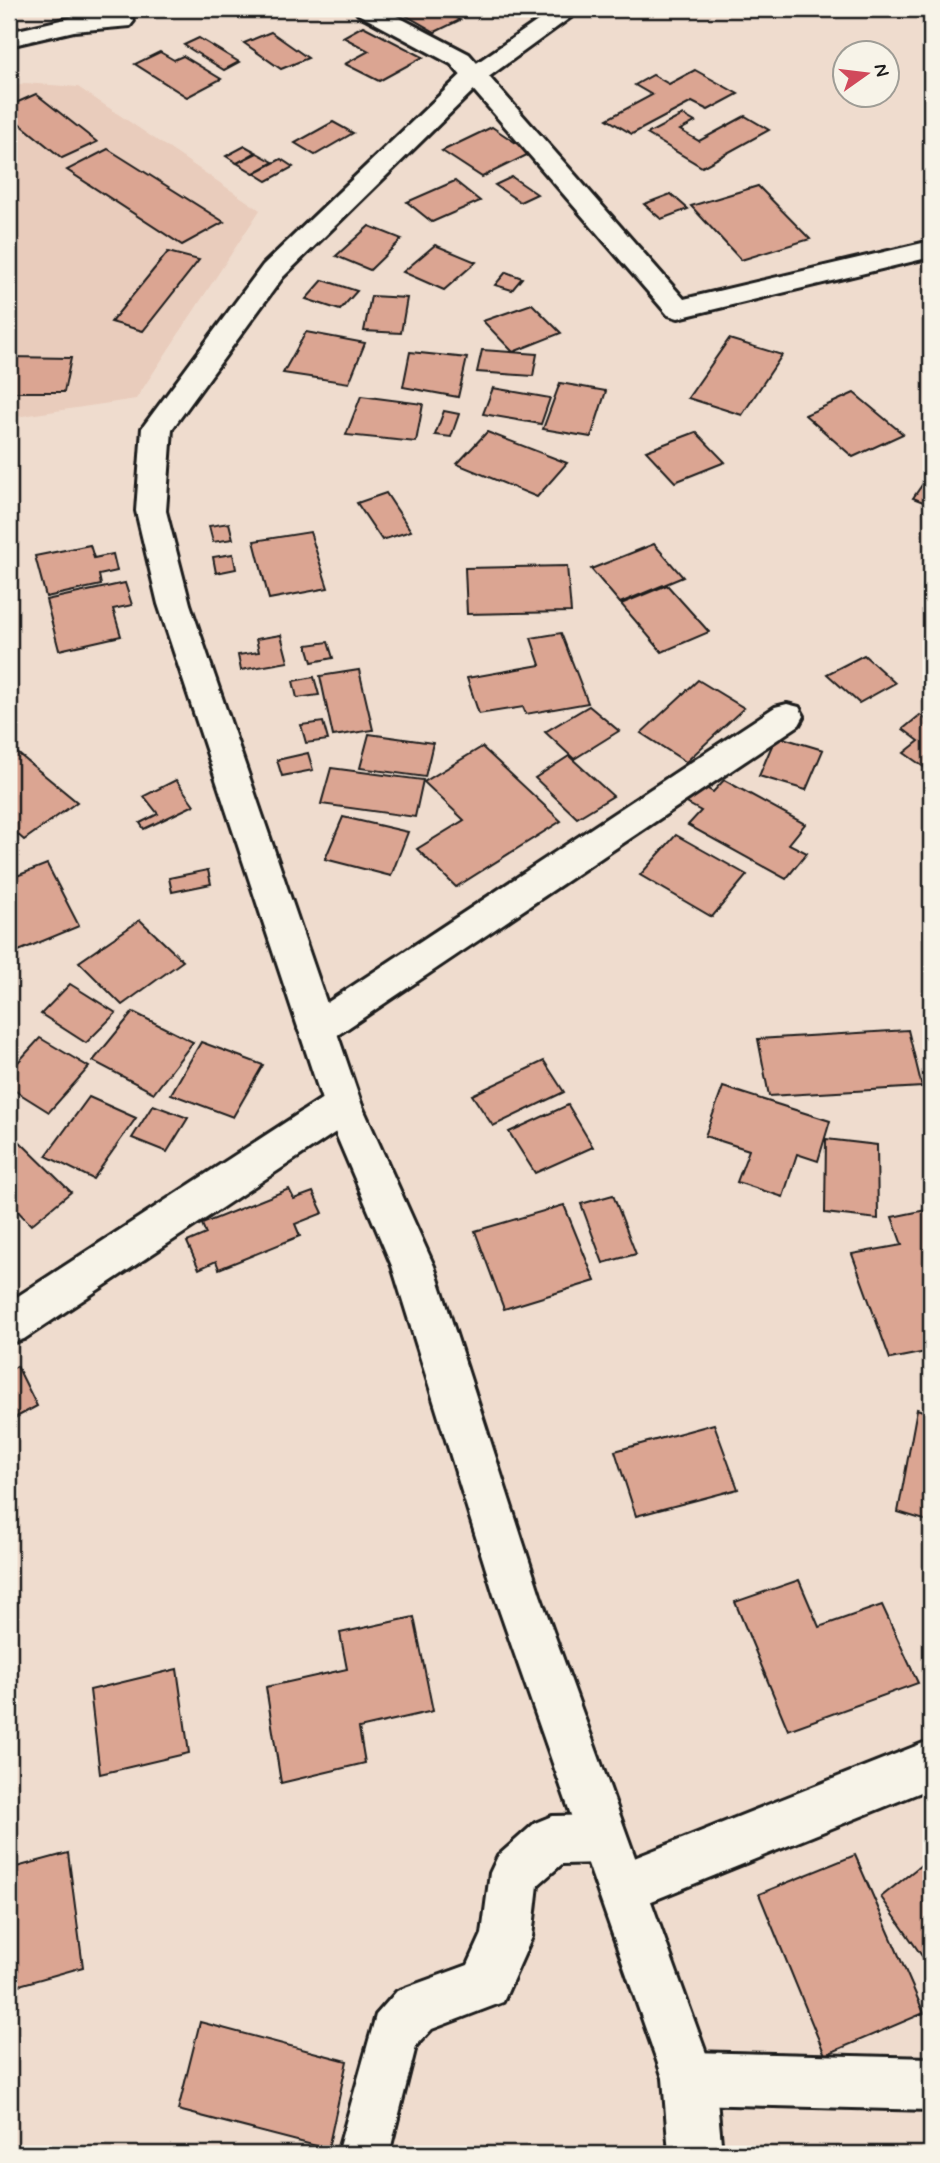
<svg xmlns="http://www.w3.org/2000/svg" width="940" height="2163" viewBox="0 0 940 2163" font-family="Mynerve,sans-serif">
	<style>
		.built { fill: #e9ccbc }
		.building { fill: #dba592; stroke: #1c1c1c; stroke-width: 2 }
		.lines { fill: none; stroke-linecap: round; stroke-linejoin: round }
		.street-casing { stroke: #1c1c1c; stroke-width: 6 }
		.secondary-casing { stroke: #1c1c1c; stroke-width: 6 }
		.street { fill: #f7f3e8; fill-rule: evenodd }
		.secondary { fill: #f7f3e8; fill-rule: evenodd }
	</style>
	<rect width="100%" height="100%" fill="#efdcce"/>
	<filter id="ink" filterUnits="userSpaceOnUse"><feTurbulence type="fractalNoise" baseFrequency=".0143" numOctaves="2"/><feDisplacementMap in="SourceGraphic" scale="14" xChannelSelector="R" yChannelSelector="G"/><feConvolveMatrix kernelMatrix="1 2 1 2 8 2 1 2 1" color-interpolation-filters="sRGB"/></filter>
	<g filter="url(#ink)">
		<polygon class="built" points="24,83 78,87 260,210 136,399 9,418 9,88"/>
		<g class="building">
			<polygon points="395,9 440,9 460,20 435,32"/>
			<polygon points="363,26 423,57 379,81 345,64 369,51 343,37"/>
			<polygon points="271,32 308,58 281,69 244,43"/>
			<polygon points="199,38 239,62 224,70 184,45"/>
			<polygon points="160,52 174,60 183,56 221,79 187,97 135,64"/>
			<polygon points="695,70 738,94 708,110 692,102 632,134 607,119 652,95 635,85 653,75 669,84"/>
			<polygon points="36,94 97,142 62,158 9,115 9,106"/>
			<polygon points="683,115 695,122 680,130 699,141 745,116 769,130 702,167 647,134"/>
			<polygon points="333,122 353,133 315,155 295,143"/>
			<polygon points="492,127 531,153 482,177 442,151"/>
			<polygon points="245,146 256,152 237,163 226,156"/>
			<polygon points="108,149 224,222 182,245 67,170"/>
			<polygon points="257,153 273,162 254,173 237,163"/>
			<polygon points="281,159 293,167 267,181 254,173"/>
			<polygon points="512,177 537,194 520,202 495,185"/>
			<polygon points="455,181 480,201 432,222 407,202"/>
			<polygon points="758,186 810,239 741,260 691,206"/>
			<polygon points="671,194 688,209 661,219 644,204"/>
			<polygon points="369,226 402,239 370,270 336,256"/>
			<polygon points="435,245 476,262 444,290 403,272"/>
			<polygon points="168,252 199,260 143,331 111,322"/>
			<polygon points="506,272 522,278 512,290 495,285"/>
			<polygon points="323,280 357,291 340,310 306,299"/>
			<polygon points="371,296 407,298 401,333 364,331"/>
			<polygon points="532,304 561,333 513,352 483,321"/>
			<polygon points="306,332 365,343 349,383 283,373"/>
			<polygon points="729,339 782,355 742,415 688,398"/>
			<polygon points="482,350 537,354 533,376 477,372"/>
			<polygon points="410,352 467,358 458,397 403,387"/>
			<polygon points="9,357 71,358 64,392 9,392"/>
			<polygon points="560,383 606,391 591,437 543,429"/>
			<polygon points="493,388 550,398 541,424 483,414"/>
			<polygon points="854,393 903,434 853,457 805,415"/>
			<polygon points="361,396 423,404 416,442 346,435"/>
			<polygon points="444,411 459,414 451,437 435,435"/>
			<polygon points="487,432 567,463 537,497 457,464"/>
			<polygon points="696,432 725,462 675,482 646,451"/>
			<polygon points="931,472 931,505 913,498"/>
			<polygon points="386,493 411,531 382,540 357,503"/>
			<polygon points="229,523 233,539 213,542 209,526"/>
			<polygon points="310,532 328,588 269,599 254,541"/>
			<polygon points="654,544 683,577 620,603 591,569"/>
			<polygon points="90,545 94,558 113,554 117,571 99,575 101,585 46,597 35,556"/>
			<polygon points="233,554 236,569 216,573 213,557"/>
			<polygon points="567,566 571,612 467,614 465,568"/>
			<polygon points="125,583 132,605 113,609 121,636 59,650 46,600"/>
			<polygon points="667,585 709,632 662,652 621,604"/>
			<polygon points="561,633 588,703 526,714 523,707 479,714 467,678 540,665 531,638"/>
			<polygon points="281,635 288,662 241,670 238,655 259,652 256,639"/>
			<polygon points="328,642 333,658 312,662 307,645"/>
			<polygon points="864,655 895,683 859,703 827,674"/>
			<polygon points="359,670 373,730 333,736 320,676"/>
			<polygon points="314,677 319,695 297,698 293,681"/>
			<polygon points="698,680 744,708 686,762 641,733"/>
			<polygon points="589,706 619,731 574,759 545,732"/>
			<polygon points="920,715 931,723 931,772 904,753 919,741 903,729"/>
			<polygon points="323,722 328,740 306,743 301,725"/>
			<polygon points="369,734 433,743 425,777 360,768"/>
			<polygon points="776,736 823,750 806,790 759,776"/>
			<polygon points="482,747 561,821 456,887 417,849 464,820 424,782"/>
			<polygon points="15,751 77,802 24,840 9,827 9,756"/>
			<polygon points="308,753 313,770 282,776 277,760"/>
			<polygon points="569,756 613,796 577,818 535,778"/>
			<polygon points="331,768 423,780 415,817 321,804"/>
			<polygon points="176,780 194,805 144,829 140,823 158,814 144,796"/>
			<polygon points="724,780 805,824 789,844 807,853 786,879 688,825 701,811 683,801 699,784 713,792"/>
			<polygon points="343,817 408,832 391,876 325,859"/>
			<polygon points="676,835 747,875 712,917 640,875"/>
			<polygon points="47,864 79,926 9,955 9,879"/>
			<polygon points="208,870 211,884 172,892 169,878"/>
			<polygon points="140,920 183,961 122,1005 79,962"/>
			<polygon points="70,984 116,1013 86,1043 41,1014"/>
			<polygon points="133,1012 193,1042 154,1093 93,1061"/>
			<polygon points="908,1030 922,1087 769,1096 758,1039"/>
			<polygon points="40,1038 89,1067 49,1112 9,1087 9,1072"/>
			<polygon points="201,1042 263,1065 233,1117 171,1094"/>
			<polygon points="544,1061 564,1092 493,1126 472,1095"/>
			<polygon points="723,1087 830,1121 818,1161 797,1154 783,1197 737,1182 749,1150 705,1136"/>
			<polygon points="89,1097 136,1118 93,1179 46,1156"/>
			<polygon points="153,1105 188,1118 167,1152 132,1138"/>
			<polygon points="568,1105 593,1147 535,1173 509,1132"/>
			<polygon points="12,1134 71,1192 31,1225 9,1202 9,1136"/>
			<polygon points="826,1139 877,1145 878,1219 825,1213"/>
			<polygon points="289,1189 294,1199 313,1192 323,1213 295,1224 300,1236 219,1269 216,1261 199,1269 187,1242 206,1234 202,1224"/>
			<polygon points="613,1195 636,1254 603,1263 581,1204"/>
			<polygon points="564,1205 595,1281 504,1309 475,1231"/>
			<polygon points="931,1209 931,1351 890,1359 852,1254 902,1245 892,1217"/>
			<polygon points="17,1366 37,1406 9,1421 9,1371"/>
			<polygon points="917,1409 931,1414 931,1522 898,1512"/>
			<polygon points="714,1424 738,1489 636,1516 615,1451"/>
			<polygon points="799,1580 819,1627 882,1605 918,1683 788,1730 735,1602"/>
			<polygon points="414,1617 433,1711 359,1728 365,1763 281,1783 266,1687 347,1669 340,1633"/>
			<polygon points="177,1669 189,1753 100,1774 90,1690"/>
			<polygon points="68,1853 83,1967 9,1988 9,1869"/>
			<polygon points="855,1855 924,2013 825,2055 759,1894"/>
			<polygon points="931,1857 931,1969 881,1897"/>
			<polygon points="200,2022 347,2061 328,2149 178,2110"/>
		</g>
		<g class="lines">
			<g class="street-casing">
				<g id="street">
					<polygon points="354,9 383,9 469,54 684,299 931,241 931,257 678,318 668,315 451,64 358,14"/>
					<polygon points="122,14 130,16 134,21 130,26 74,31 9,46 9,32 74,17"/>
					<polygon points="787,704 799,707 804,716 799,725 330,1040 317,1045 304,1040 298,1029 304,1018 775,707"/>
					<polygon points="343,1089 357,1094 362,1106 357,1118 24,1339 9,1344 9,1302 329,1094"/>
					<polygon points="931,1740 931,1788 622,1913 604,1906 597,1888 604,1870"/>
					<polygon points="603,1815 620,1822 627,1839 620,1856 603,1863 562,1864 538,1885 532,1937 503,2002 432,2029 416,2046 389,2154 337,2154 376,2015 397,1991 468,1965 482,1934 490,1873 498,1856 535,1823 552,1816"/>
					<polygon points="689,2052 931,2058 931,2110 689,2104 671,2096 663,2078 671,2060"/>
				</g>
			</g>
			<g class="secondary-casing">
				<polygon id="secondary" points="555,9 582,9 483,81 283,277 172,429 166,511 190,604 362,1106 434,1266 540,1595 715,2078 722,2154 669,2154 663,2078 494,1595 392,1266 324,1106 158,604 136,511 142,428 263,265 465,71"/>
			</g>
			<use href="#street" class="street"/>
			<use href="#secondary" class="secondary"/>
		</g>
	</g>
	<rect width="940" height="2163" fill="none" stroke="#f7f3e8" stroke-width="35"/>
	<rect x="18" y="18" width="905" height="2128" fill="none" stroke="#1c1c1c" stroke-width="2.5" filter="url(#ink)"/>
	<g transform="translate(866 74) rotate(76)"><circle r="33" fill="#f7f3e8" stroke="#9f9d96" stroke-width="2"/>
	<path d="M0-5L12 26L0 18L-12 26Z" fill="#d1495b"/>
	<text y="-10" font-size="19" font-weight="bold" text-anchor="middle" fill="#1c1c1c">N</text>
	</g>
</svg>
